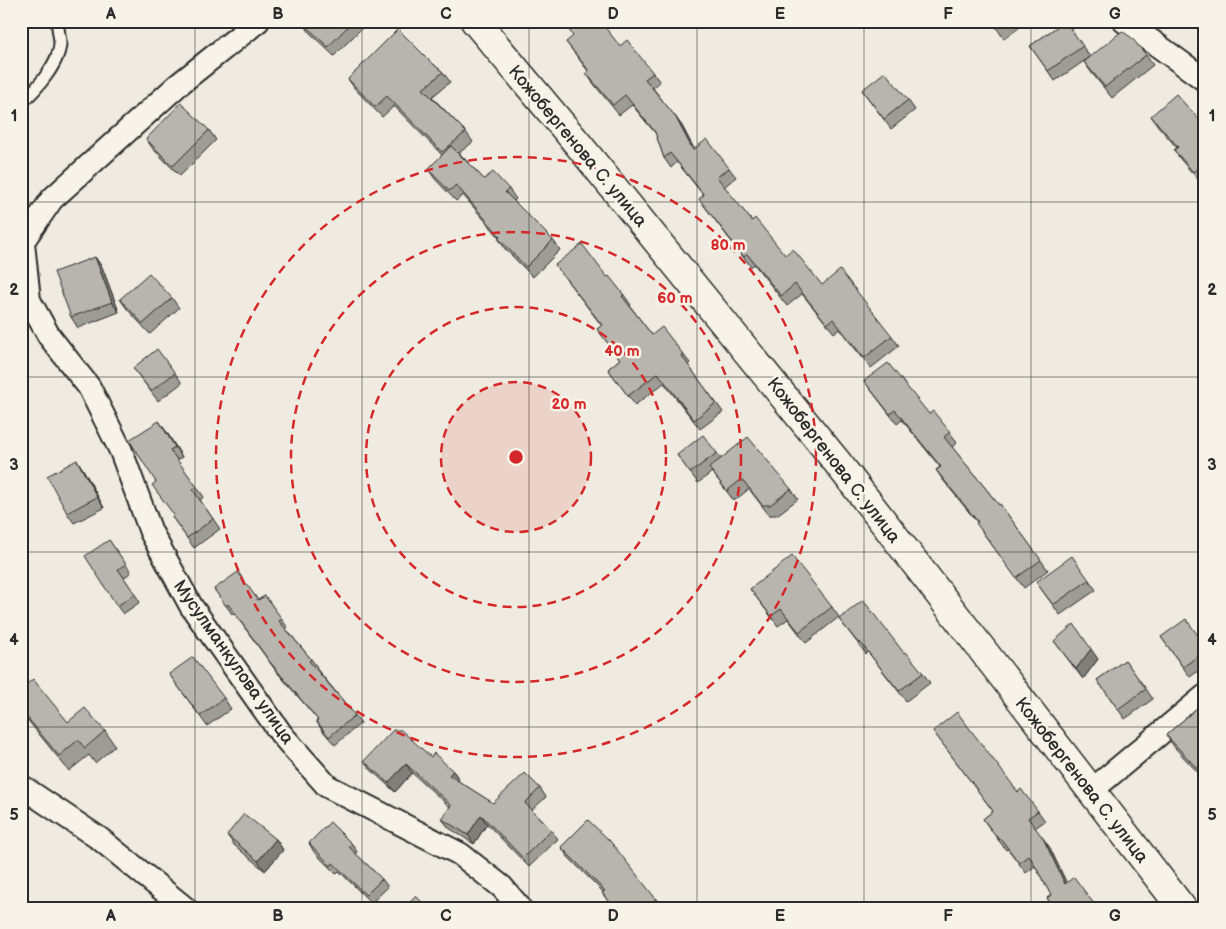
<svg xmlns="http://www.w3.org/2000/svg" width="1226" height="929" font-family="'Balsamiq Sans',sans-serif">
<rect width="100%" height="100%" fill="#efebe0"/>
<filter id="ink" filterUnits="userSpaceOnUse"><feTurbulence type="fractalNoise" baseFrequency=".02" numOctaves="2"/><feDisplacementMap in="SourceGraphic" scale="10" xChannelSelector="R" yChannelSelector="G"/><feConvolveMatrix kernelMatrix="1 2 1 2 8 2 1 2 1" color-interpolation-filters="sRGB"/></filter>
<g filter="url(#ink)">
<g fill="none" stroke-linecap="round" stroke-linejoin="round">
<defs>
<path id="lane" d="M 21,103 C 36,90 61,62 60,41 C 59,34 58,28 57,21"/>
<path id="street" d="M 1124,21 L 1205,80
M 23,243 L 29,300 L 49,336 L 89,387 L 121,451 L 151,532 L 191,606 L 282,735 L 327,786 L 460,854 L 502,887 L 520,908
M 21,244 L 52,199 L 178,85 L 258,21
M 21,786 L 100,839 L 185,908
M 1091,791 L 1205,696"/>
<path id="secondary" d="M 475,21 L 578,144 L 837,462 L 1182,908"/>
</defs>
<use href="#lane" stroke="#2b2b2b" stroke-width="15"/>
<use href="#street" stroke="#2b2b2b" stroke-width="26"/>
<use href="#secondary" stroke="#2b2b2b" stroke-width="31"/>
<use href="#lane" stroke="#f7f3e8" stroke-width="11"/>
<use href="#street" stroke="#f7f3e8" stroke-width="22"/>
<use href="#secondary" stroke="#f7f3e8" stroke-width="28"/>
</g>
<path fill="#9e9c96" stroke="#2b2b2b" d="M 306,21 L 369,21 L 334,56 L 310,33 L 304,24 Z
M 992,21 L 1028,21 L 1004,39 Z
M 1065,21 L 1090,57 L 1055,81 L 1030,46 Z
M 566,42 L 620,46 L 653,73 L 660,82 L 653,88 L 682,126 L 694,149 L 729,168 L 736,177 L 724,187 L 752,221 L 785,255 L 822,285 L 892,336 L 899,346 L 871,368 L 839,329 L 834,333 L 802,294 L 787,306 L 754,264 L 751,267 L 737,249 L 699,199 L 704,196 L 677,162 L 671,168 L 664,158 L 656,134 L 632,105 L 619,115 L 593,83 L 586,73 L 588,71 Z
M 1146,55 L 1153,65 L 1112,98 L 1091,72 L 1084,62 Z
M 432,63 L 443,72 L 450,82 L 432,97 L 466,132 L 473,142 L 459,153 L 484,179 L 509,189 L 516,199 L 514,201 L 553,240 L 560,250 L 533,277 L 505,249 L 498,238 L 499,237 L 463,195 L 456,201 L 435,179 L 428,169 L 442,155 L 394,106 L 382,117 L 355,89 L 348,79 Z
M 862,90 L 908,100 L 915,110 L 891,129 Z
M 1151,116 L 1203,124 L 1205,123 L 1205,179 L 1200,182 L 1181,160 L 1174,150 L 1177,148 L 1158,126 Z
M 209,130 L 216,140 L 180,176 L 153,149 L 146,139 Z
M 95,257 L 102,267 L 119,312 L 78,328 L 71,317 Z
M 555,265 L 607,277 L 624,295 L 631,305 L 630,306 L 652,335 L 683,354 L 690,363 L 688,365 L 723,412 L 700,429 L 664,383 L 635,405 L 608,369 L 620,359 L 597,329 L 602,326 Z
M 172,298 L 179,308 L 150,334 L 127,309 L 120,299 Z
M 133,368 L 175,373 L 182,383 L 158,401 Z
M 864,381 L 929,414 L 950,432 L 957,443 L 952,447 L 999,505 L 1000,504 L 1048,570 L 1024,588 L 983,533 L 977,522 L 943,480 L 936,470 L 940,467 L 902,420 L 897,424 Z
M 166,431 L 182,457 L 177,460 L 204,497 L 200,500 L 220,529 L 194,548 L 172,517 L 174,515 L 156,482 Z
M 717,453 L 721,459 L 791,489 L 798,499 L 777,515 L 769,515 L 749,489 L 734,501 L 712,472 L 698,483 L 677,455 Z
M 77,460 L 84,471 L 104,508 L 74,523 L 67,513 Z
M 109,540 L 131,572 L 124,578 L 140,602 L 123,614 L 117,606 Z
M 1089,580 L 1096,590 L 1060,615 L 1036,582 Z
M 214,589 L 258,600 L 265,596 L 288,628 L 286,629 L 311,659 L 317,667 L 316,668 L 355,715 L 361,723 L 335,745 L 322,730 L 316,721 L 318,720 L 276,671 L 234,613 L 232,614 Z
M 750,589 L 832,607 L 839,617 L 806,643 L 788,619 L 778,626 Z
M 839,619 L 923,673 L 930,683 L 906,701 L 868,652 L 866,654 Z
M 1161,637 L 1205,645 L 1205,666 L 1190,677 Z
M 1054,641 L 1098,659 L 1083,679 Z
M 1125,660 L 1153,699 L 1125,719 L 1097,680 Z
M 169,674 L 224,698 L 231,709 L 207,726 Z
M 21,689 L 68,722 L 105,731 L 115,746 L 95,763 L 89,755 L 69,771 L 21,712 Z
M 1205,701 L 1205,780 L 1175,748 L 1166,735 Z
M 933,731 L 1018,792 L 1038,811 L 1045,821 L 1035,828 L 1050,848 L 1066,883 L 1097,908 L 1053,908 L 1047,898 L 1051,895 L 1035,866 L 1026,873 L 1008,849 L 1006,850 L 990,829 L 983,819 L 993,811 Z
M 431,757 L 453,771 L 459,779 L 458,781 L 493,803 L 540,788 L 546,797 L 532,810 L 551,830 L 558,839 L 529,867 L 487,824 L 474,844 L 449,828 L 442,819 L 450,807 L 412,773 L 395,792 L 371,770 L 364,761 Z
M 227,835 L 276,839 L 283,850 L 265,871 L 234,845 Z
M 309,843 L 352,844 L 357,852 L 356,854 L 382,879 L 388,887 L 371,903 L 339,871 L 336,874 L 314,852 Z
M 561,847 L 656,899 L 663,908 L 613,908 L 602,893 L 603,892 L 568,857 Z"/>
<path fill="#817f7a" stroke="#2b2b2b" d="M 675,116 L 682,126 L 700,160 L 693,150 Z
M 95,257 L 102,267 L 119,312 L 112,302 Z
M 159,421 L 166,431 L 182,457 L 175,447 Z
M 77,460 L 84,471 L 104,508 L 97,497 Z
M 1091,649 L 1098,659 L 1083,679 L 1076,669 Z
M 406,764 L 412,773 L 395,792 L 388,783 Z
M 453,771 L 459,779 L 455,784 L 449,775 Z
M 481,815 L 487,824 L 474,844 L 468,835 Z
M 1043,838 L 1050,848 L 1072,894 L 1065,884 Z
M 276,839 L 283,850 L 265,871 L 258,861 Z"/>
<path fill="#b8b5ae" stroke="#2b2b2b" d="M 306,21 L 353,21 L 328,47 L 304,24 Z
M 563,21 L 600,21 L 620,46 L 627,40 L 653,73 L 645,79 L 675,116 L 693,150 L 707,139 L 729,168 L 717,177 L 752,221 L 755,218 L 785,255 L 793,249 L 822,285 L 840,270 L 892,336 L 864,358 L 833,319 L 827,324 L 795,284 L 781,296 L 747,254 L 744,257 L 730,239 L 699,199 L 704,195 L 670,153 L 664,158 L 655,132 L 625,95 L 613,105 L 586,73 L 589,71 L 566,42 L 573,36 Z
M 992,21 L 1007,21 L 997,28 Z
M 1065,21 L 1083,46 L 1048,71 L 1030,46 Z
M 398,29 L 432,63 L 443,72 L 423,89 L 466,132 L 442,152 L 387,96 L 375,107 L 348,79 Z
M 1122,31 L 1132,38 L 1146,55 L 1105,87 L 1084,62 Z
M 885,72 L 908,100 L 884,119 L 862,90 Z
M 1176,94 L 1203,124 L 1205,123 L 1205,162 L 1193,172 L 1174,150 L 1178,147 L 1151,116 Z
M 181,103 L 209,130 L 173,166 L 146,139 Z
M 451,146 L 484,179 L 493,172 L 509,189 L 505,192 L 553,240 L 526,267 L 498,238 L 500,236 L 456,185 L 449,191 L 428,169 Z
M 582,244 L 607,277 L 609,276 L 624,295 L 622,296 L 652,335 L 662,327 L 683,354 L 681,355 L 716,403 L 694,420 L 658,373 L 628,396 L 608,369 L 620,359 L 597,329 L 602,325 L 555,265 Z
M 95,257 L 112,302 L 71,317 L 54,272 Z
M 149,273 L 172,298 L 143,324 L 120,299 Z
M 157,349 L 175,373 L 151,391 L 133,368 Z
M 888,363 L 929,414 L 933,411 L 950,432 L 944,437 L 999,505 L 1000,504 L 1041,560 L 1016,578 L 976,523 L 978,522 L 936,470 L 941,467 L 895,410 L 890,414 L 864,381 Z
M 159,421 L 175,447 L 170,450 L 197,487 L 193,490 L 213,519 L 187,538 L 172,517 L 174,515 L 152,485 L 156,482 L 129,440 Z
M 703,435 L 717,453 L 690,473 L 677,455 Z
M 748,437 L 791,489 L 770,505 L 762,505 L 742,479 L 727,491 L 709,468 Z
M 77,460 L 97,497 L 67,513 L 47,476 Z
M 109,540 L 126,564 L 118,569 L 135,594 L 117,606 L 85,556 Z
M 792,556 L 832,607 L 799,632 L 781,609 L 771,616 L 750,589 Z
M 1072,556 L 1089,580 L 1053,605 L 1036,582 Z
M 238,572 L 258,600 L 265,596 L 282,619 L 279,621 L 311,659 L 309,661 L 355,715 L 329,737 L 316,721 L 318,720 L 270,662 L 228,604 L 226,606 L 214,589 Z
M 863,600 L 904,653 L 906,652 L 923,673 L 899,691 L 860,642 L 859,644 L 839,619 Z
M 1186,619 L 1205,645 L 1205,651 L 1183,667 L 1161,637 Z
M 1074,624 L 1091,649 L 1076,669 L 1054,641 Z
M 193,657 L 224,698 L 200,716 L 169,674 Z
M 1125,660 L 1146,689 L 1118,709 L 1097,680 Z
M 33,679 L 68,722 L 85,708 L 105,731 L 85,748 L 78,740 L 59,756 L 21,710 L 21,689 Z
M 1205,701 L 1205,777 L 1166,735 Z
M 957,712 L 1018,792 L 1021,789 L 1038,811 L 1028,818 L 1043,838 L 1065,884 L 1074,877 L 1097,908 L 1054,908 L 1047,898 L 1051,895 L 1029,855 L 1019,863 L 1001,839 L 999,840 L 983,819 L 993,811 L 933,731 Z
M 393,730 L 401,730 L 431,757 L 434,753 L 453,771 L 449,775 L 493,803 L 525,773 L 540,788 L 525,803 L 551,830 L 523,858 L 481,815 L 468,835 L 442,819 L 451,805 L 406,764 L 388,783 L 364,761 Z
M 244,814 L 276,839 L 258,861 L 227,835 Z
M 588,820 L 610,841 L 656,899 L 653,901 L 659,908 L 615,908 L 602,893 L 605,891 L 561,847 Z
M 330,822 L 352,844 L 349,847 L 382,879 L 366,895 L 333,863 L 331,866 L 309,843 Z
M 416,896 L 428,908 L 404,908 Z"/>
</g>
<path fill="none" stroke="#2b2b2b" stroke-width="1" stroke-opacity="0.55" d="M 195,21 L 195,908M 362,21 L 362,908M 529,21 L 529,908M 697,21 L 697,908M 864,21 L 864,908M 1031,21 L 1031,908M 21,202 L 1205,202M 21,377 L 1205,377M 21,552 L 1205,552M 21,727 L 1205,727"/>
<circle cx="516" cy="457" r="75" fill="#d62828" fill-opacity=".12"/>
<g fill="none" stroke="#d62828" stroke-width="2.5" stroke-dasharray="9 6">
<circle cx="516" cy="457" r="75"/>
<circle cx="516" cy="457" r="150"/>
<circle cx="516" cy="457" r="225"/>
<circle cx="516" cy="457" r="300"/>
</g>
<g text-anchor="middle" stroke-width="5" stroke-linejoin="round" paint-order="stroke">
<g font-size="18" fill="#2b2b2b" stroke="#f7f3e8">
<text transform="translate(578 146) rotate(50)" y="6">Кожобергенова С. улица</text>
<text transform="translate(834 460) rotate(52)" y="6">Кожобергенова С. улица</text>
<text transform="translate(234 662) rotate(55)" y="6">Мусулманкулова улица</text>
<text transform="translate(1082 780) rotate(52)" y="6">Кожобергенова С. улица</text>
</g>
</g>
<circle cx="516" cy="457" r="8" fill="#d62828" stroke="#f7f3e8" stroke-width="2.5"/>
<g font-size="15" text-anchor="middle" font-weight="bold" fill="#d62828" stroke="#f7f3e8" stroke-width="5" stroke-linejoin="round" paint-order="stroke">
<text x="728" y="250">80 m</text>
<text x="675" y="303">60 m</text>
<text x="622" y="356">40 m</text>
<text x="569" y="409">20 m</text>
</g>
<rect width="1226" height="929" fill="none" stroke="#f7f3e8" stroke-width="55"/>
<rect x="28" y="28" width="1170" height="874" fill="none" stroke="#2b2b2b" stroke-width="2"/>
<g font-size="16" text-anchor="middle" font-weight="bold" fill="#2b2b2b">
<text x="111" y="19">A</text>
<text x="278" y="19">B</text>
<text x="446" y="19">C</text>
<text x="613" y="19">D</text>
<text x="780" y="19">E</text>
<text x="948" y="19">F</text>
<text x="1115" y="19">G</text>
<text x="14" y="121">1</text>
<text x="1212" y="121">1</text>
<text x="14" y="295">2</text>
<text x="1212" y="295">2</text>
<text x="14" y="470">3</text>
<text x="1212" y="470">3</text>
<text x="14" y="645">4</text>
<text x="1212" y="645">4</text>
<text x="14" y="820">5</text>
<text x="1212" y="820">5</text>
<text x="111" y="921">A</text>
<text x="278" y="921">B</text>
<text x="446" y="921">C</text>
<text x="613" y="921">D</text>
<text x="780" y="921">E</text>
<text x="948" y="921">F</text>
<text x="1115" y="921">G</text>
</g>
</svg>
